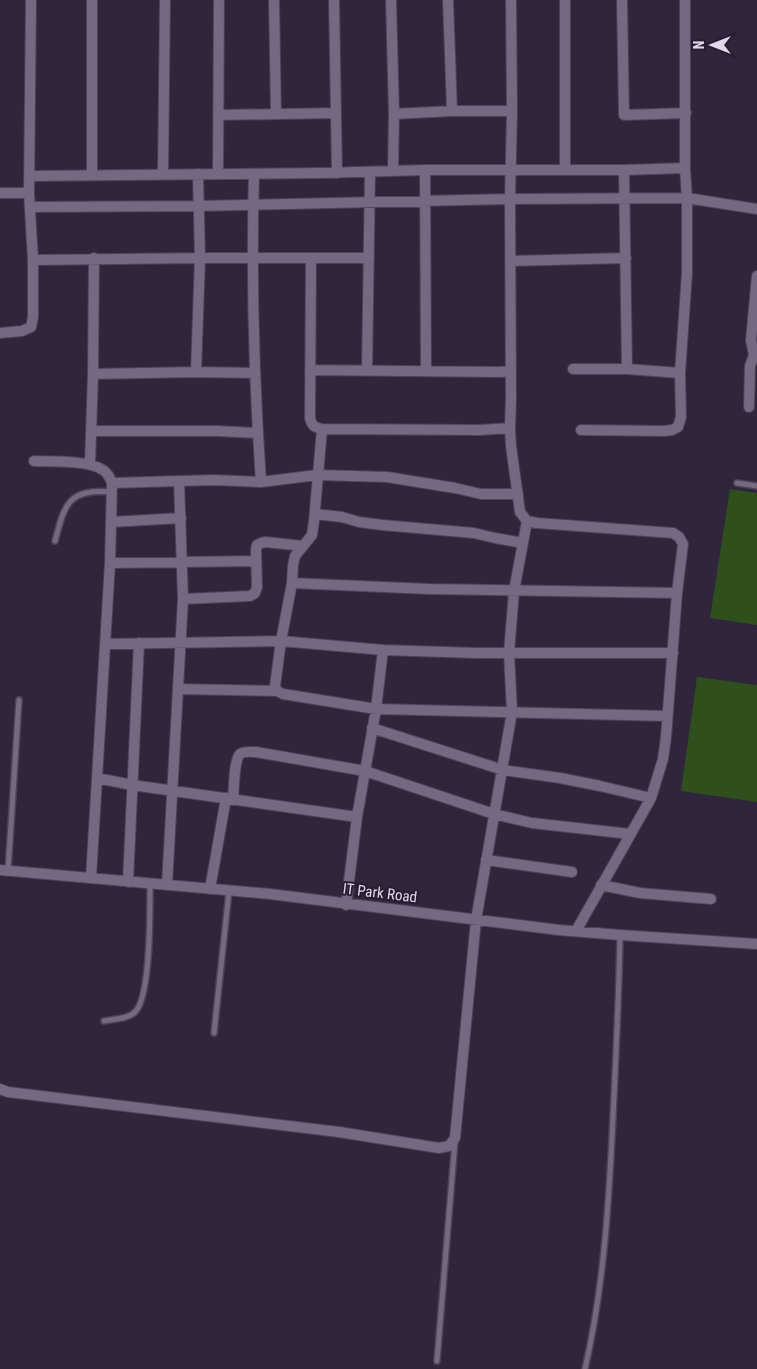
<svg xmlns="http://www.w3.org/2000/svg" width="757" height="1369" font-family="'Roboto Condensed',sans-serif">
<rect width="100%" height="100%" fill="#30253c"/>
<path fill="#2f501c" d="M 730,489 L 757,493 L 757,625 L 710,618 Z
M 697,677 L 757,685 L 757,802 L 681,791 Z"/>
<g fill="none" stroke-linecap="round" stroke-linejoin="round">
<defs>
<path id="service" d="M 737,483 L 757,486
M 55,541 C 65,503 68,489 112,492
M 8,871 L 19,700
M 104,1021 C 114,1019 129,1019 136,1011 C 151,993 150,909 150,884
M 214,1033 L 229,891
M 437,1361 L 455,1141
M 585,1369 C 604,1286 609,1201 613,1117 C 616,1056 619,996 620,935"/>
<path id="minor" d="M 92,0 L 92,175
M 274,0 L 276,114
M 334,0 L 337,173
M 391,0 L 394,114 L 393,171
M 448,0 L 452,111
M 511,0 L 512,111 L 510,199 L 511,399 L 510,428 L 511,446 L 520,512 L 527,521 L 537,523 L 673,533 L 679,537 L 683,544 L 677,593 L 666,737 L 663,759 L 651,798 L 576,931
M 622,0 L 624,115 L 686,113
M 685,0 L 685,168
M 394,114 L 452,111 L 512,111
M 219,115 L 336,113
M 425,170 L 426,371
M 565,170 L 565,0
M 624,170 L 627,369
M 163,174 L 165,0
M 218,174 L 219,0
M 254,174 C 251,277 254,380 261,482
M 29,176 L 322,173 L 425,170 L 624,170 L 685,168 L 687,198 L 757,209
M 0,193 L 29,193
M 30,207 L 199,206 L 510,199 L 687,198 L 687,273 L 680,373 L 681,417 L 678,427 L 672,430 L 664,431 L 581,430
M 311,258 L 310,418 C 312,426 314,427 322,429 L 480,430 L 510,428
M 33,260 L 200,258 L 369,258
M 511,261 L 626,258
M 0,333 L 22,331 L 31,327 L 33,317 L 33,260 L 29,193 L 31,0
M 573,369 L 627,369 L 680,373
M 310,370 L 500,372 L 511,371
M 367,371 L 370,172
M 196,372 L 200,258 L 198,174
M 93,374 L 196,372 L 255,373
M 749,407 L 750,366 L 754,355 L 751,340 L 757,276
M 322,429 L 314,521 L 312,535 L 295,556 L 293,565 L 292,583 L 281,641 L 275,686 L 277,691 L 283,694 L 376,709 L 667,716
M 91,431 L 217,431 L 257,433
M 34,461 C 52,462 89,460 103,470 C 108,473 110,478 112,483 L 110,563 L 91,878
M 90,464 L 93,374 L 94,258
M 112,483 L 214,480 L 261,482 L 317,475 L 387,477 L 455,488 L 481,494 L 518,494
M 315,514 L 342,517 L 359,522 L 382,525 L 474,533 L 495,538 L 523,543
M 111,522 L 181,518
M 110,563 L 256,561
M 292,583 L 429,589 L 677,593
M 183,599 L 250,596 L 255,593 L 257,587 L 256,550 L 257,545 L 261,543 L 266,542 L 303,546
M 105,644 L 281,641 L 383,650 L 476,653 L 673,653
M 178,689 L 277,691
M 372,728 L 503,770 L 560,778 L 600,786 L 651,798
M 97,778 L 132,785 L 357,817
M 233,799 C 234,789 234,760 240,754 C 244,751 251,752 256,752 L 365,771 L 494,814 L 532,823 L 630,834
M 486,860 L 572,872
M 0,870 L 270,894 L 559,930 L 620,935 L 757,944
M 128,882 L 139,643
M 167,885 L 183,599 L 179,481
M 601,885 L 640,893 L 711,899
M 210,889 L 226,798
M 346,905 L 357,817 L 376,709 L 383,650
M 0,1089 L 8,1092 L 339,1132 L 439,1148 L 449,1146 L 455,1138 L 476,920 L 512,712 L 509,653 L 514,591 L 527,521"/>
</defs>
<use href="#service" stroke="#4c4355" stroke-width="8"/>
<use href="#minor" stroke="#4c4355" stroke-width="12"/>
<use href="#service" stroke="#756882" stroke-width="5"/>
<use href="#minor" stroke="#756882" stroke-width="10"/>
</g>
<g text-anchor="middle" stroke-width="4" stroke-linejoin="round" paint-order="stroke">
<g font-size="15" fill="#e0d9e8" stroke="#271c31">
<text transform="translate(380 893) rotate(7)" y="5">IT Park Road</text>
</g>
</g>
<g transform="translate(712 45) rotate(270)" stroke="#271c31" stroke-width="4" paint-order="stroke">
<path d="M0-4L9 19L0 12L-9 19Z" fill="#e0d9e8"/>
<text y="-8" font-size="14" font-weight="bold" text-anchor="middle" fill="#e0d9e8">N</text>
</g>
</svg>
